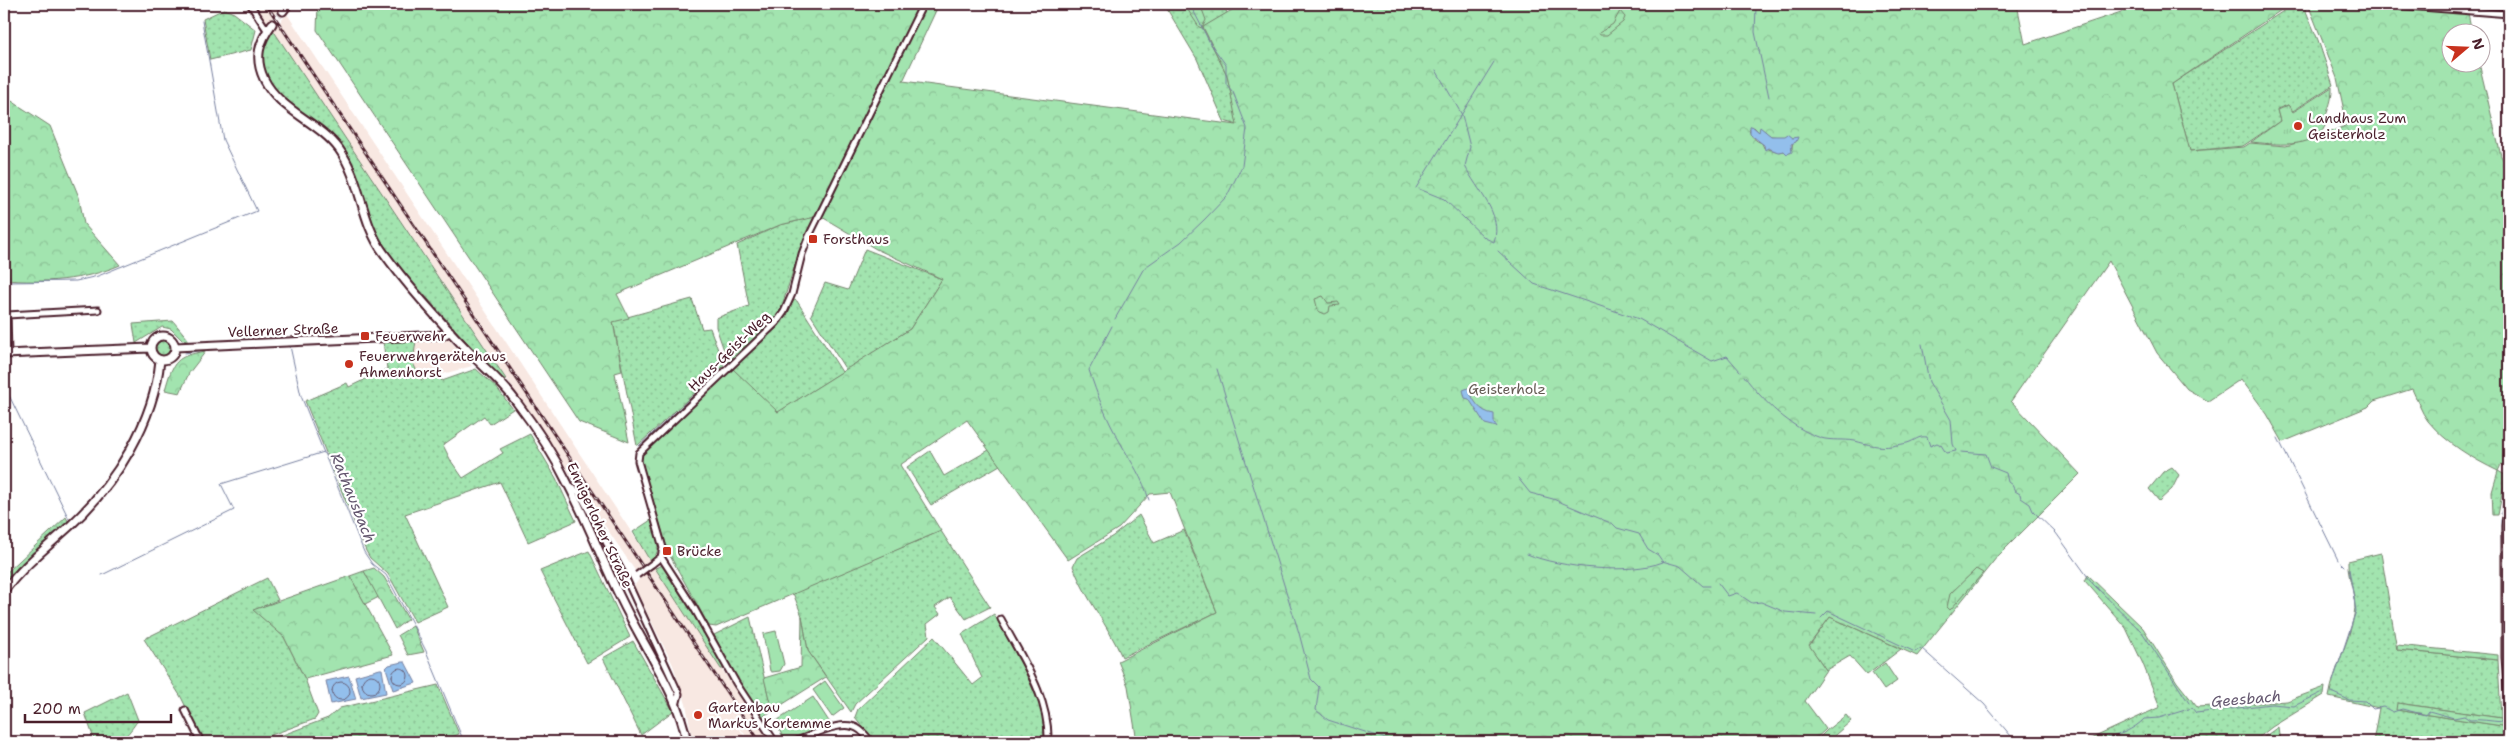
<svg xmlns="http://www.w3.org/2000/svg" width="2513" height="746" font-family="'Shantell Sans',sans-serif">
<defs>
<pattern id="grass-dots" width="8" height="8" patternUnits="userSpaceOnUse" patternTransform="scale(1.25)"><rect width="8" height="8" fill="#a2e4af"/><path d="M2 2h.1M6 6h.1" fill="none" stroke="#8dc397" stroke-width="1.8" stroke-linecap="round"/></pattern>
<pattern id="forest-crowns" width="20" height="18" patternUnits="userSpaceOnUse" patternTransform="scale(1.25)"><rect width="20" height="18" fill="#a2e4af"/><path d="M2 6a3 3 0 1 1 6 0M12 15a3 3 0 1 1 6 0" fill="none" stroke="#8dc397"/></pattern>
<pattern id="wetland-marsh" width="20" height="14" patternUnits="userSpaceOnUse" patternTransform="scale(1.25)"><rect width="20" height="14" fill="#a2e4af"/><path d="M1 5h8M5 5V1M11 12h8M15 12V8" fill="none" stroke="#8dc397"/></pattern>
<pattern id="park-tufts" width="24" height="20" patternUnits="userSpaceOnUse" patternTransform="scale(1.25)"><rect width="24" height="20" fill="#a2e4af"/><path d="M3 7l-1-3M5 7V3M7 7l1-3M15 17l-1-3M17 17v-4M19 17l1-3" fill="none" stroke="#8dc397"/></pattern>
</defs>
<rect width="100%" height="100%" fill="#fff"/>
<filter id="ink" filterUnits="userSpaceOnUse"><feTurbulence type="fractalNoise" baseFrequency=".02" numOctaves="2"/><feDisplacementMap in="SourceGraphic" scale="10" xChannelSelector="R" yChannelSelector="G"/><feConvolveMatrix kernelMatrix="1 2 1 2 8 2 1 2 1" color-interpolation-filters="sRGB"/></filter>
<g filter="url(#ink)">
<path fill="#f8e8e2" d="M 252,4 L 280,4 L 282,6 L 269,22 L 266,22 Z
M 287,14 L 494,324 L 770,742 L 750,742 L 729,712 L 748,742 L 693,742 L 686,704 L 673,665 L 634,586 L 640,578 L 273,30 Z
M 449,339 L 472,366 L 421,380 L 413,363 L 416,340 Z"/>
<path fill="url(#grass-dots)" stroke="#76826d" d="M 1164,4 L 1223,4 L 1227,13 L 1203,28 L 1227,75 L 1238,125 L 1224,121 L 1197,59 Z
M 2294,4 L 2303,4 L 2318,40 L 2333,85 L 2293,111 L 2288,105 L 2277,109 L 2280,121 L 2243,146 L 2190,151 L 2172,84 Z
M 224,9 L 234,13 L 256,30 L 251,50 L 210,60 L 203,19 Z
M 273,30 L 506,379 L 502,379 C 473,350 447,320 420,290 C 405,273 388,257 377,236 C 367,216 360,194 352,173 C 349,165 347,155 342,148 C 318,112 230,84 273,30 Z
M 815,217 L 799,252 L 781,309 L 773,321 L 728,362 L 716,327 L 716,318 L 749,306 L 737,245 L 780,225 Z
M 865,249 L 942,279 L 910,329 L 846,370 L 811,315 L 825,283 L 848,290 Z
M 692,299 L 702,329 L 710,328 L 724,366 L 637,446 L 613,321 Z
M 794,300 L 797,301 L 842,372 L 777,413 L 732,368 L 779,326 Z
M 173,321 L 188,339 L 182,340 L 171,329 L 162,327 L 136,343 L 133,324 Z
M154 347a9 9 0 1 1 18 0a9 9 0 1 1-18 0Z
M 416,340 L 413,363 L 421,380 L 440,375 L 442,381 L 476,369 L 496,387 L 513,409 L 490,424 L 484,416 L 443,445 L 451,461 L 463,478 L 503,453 L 500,449 L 530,434 L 556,478 L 576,521 L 528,542 L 500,482 L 405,514 L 448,607 L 415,622 L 388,574 L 370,558 L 366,551 L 305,401 L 347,383 L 349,387 L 387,369 L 383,342 Z
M 989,450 L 1000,465 L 931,505 L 907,467 L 930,451 L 944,476 Z
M 2172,467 L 2179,475 L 2172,489 L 2159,501 L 2149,489 L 2163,472 Z
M 2498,471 L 2509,477 L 2503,489 L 2498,515 L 2493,515 L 2492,492 Z
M 1139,515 L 1154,543 L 1184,530 L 1217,612 L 1122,657 C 1108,625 1085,598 1073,566 L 1077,558 L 1113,536 Z
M 66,517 L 69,523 L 4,587 L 4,575 Z
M 651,520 C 656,536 665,549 650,561 L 633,532 Z
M 941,531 L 990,607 L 966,619 L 950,597 L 935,607 L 940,614 L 927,624 L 929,636 L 855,704 L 851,712 L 808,651 L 802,616 L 793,593 Z
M 589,551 L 630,637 L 587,663 L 540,571 Z
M 2381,553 L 2397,650 L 2498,660 L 2501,718 L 2398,703 L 2397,710 L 2502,726 L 2505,742 L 2373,742 L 2379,708 L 2329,697 C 2334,668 2349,643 2354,615 C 2358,597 2347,580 2348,561 Z
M 663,565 L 671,575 L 724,669 L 721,669 L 655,568 Z
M 364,571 L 379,597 L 365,604 L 350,576 Z
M 2088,575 L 2143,628 L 2177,682 L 2197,707 L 2287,701 L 2325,687 L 2324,695 L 2272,727 L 2253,742 L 2170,742 L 2117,738 L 2106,742 L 2084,742 L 2160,707 L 2143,664 L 2126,628 L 2085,581 Z
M 267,578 L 278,600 L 254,610 L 284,637 L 305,679 L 318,714 L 315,719 L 252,742 L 203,742 L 181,697 L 144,639 Z
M 994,614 L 1024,669 L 1044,715 L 1044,742 L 875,742 L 855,717 L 858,709 L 934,637 L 973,685 L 982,678 L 962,634 Z
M 750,617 L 772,711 L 762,717 L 737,679 L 714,635 Z
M 1830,617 L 1901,649 L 1867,675 L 1850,656 L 1826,670 L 1809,646 Z
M 633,641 L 673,711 L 641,735 L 603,658 Z
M 438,685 L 459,734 L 440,742 L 264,742 L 328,718 L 340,708 Z
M 127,692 L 138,720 C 123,742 121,742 95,742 L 85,713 Z
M 1846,715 L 1851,721 L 1827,742 L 1815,742 L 1827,730 Z
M 2278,727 L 2280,742 L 2257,742 Z"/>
<path fill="url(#forest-crowns)" stroke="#76826d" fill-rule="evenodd" d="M 318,4 L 921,4 L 815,217 L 780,225 L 617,294 L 629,318 L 613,322 L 622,371 L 615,373 L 629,442 L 579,422 L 317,30 Z
M 926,4 L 939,4 L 903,81 L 1237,125 L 1227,75 L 1203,27 L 1242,4 L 2017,4 L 2025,44 L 2145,4 L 2290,4 L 2172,84 L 2190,151 L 2244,147 L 2250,143 L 2286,146 L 2318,137 L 2347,125 L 2337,78 L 2308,4 L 2466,4 L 2472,32 L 2450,32 L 2450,62 L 2479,63 L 2501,156 L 2509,170 L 2509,470 L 2501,465 L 2498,471 C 2473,459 2446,443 2428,421 C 2421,412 2417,399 2412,389 L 2374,401 L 2368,407 L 2283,442 L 2267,414 L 2241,379 L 2208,401 L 2187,389 L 2157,353 L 2109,261 L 2011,401 L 2080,474 L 1997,557 L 1917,656 L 1830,617 L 1809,645 L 1826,670 L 1805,701 L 1826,729 L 1812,742 L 1137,742 L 1128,686 L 1118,661 L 1217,612 L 1170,492 L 1150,494 L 1119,528 L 1068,560 L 967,420 L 900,465 L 941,531 L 716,627 L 709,626 L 669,554 L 641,461 L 642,452 L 732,368 L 778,412 L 910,329 L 942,279 L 876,249 L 822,217 ZM 1754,127 L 1759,132 L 1761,130 L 1771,136 L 1793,138 L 1792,149 L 1780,152 L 1764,148 L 1762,143 C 1756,141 1751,137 1749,130 Z
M 4,96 L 50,126 L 79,197 L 84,224 L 120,265 C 83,281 44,283 4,280 Z
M 206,351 L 189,373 L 180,393 L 165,390 C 173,361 176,356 206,351 Z
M 374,568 L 384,577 L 408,619 L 395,629 L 364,571 Z
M 350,576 L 393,655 L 305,679 L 284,637 L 253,610 Z
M 802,616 L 808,651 L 826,677 L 772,711 L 764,678 L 801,667 Z
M 413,626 L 424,652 L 408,655 L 398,635 Z
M 2397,645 L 2498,655 L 2498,660 L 2397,650 Z
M 2397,703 L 2501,718 L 2502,726 L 2396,710 Z"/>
<path fill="url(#wetland-marsh)" stroke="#76826d" d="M 1184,4 L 1200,4 L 1206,20 L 1202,28 L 1199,27 Z
M 1620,11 L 1625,17 L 1623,22 L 1607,35 L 1600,35 L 1599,33 L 1613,24 Z
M 1323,296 L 1328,303 L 1338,302 L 1340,305 L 1330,306 L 1329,312 L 1325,314 L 1318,311 L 1315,299 Z
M 1976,569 L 1983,573 L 1950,610 L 1947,607 L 1950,594 Z"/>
<path fill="url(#park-tufts)" stroke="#76826d" d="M 2332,87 C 2333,104 2324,114 2325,126 C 2315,150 2271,144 2251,142 L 2280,121 L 2277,110 L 2288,105 L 2293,112 Z"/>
<path fill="#a2e4af" stroke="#76826d" d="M 776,631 L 784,664 L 780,671 L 772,672 L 770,671 L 763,634 Z
M 1885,663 L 1897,681 L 1884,690 L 1872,673 Z
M 825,681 L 844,708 L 832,717 L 813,690 Z
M 813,697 L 832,726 L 785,741 L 775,722 Z"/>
<path fill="#93bfec" stroke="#767f9f" d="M 1752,126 L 1759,132 L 1760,127 L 1771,136 L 1784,136 L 1787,134 L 1792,138 L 1798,137 L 1796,142 L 1791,144 L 1792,152 L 1787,154 L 1784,151 L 1778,152 L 1768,148 L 1765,150 L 1764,145 L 1750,134 L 1750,127 Z
M 1468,388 C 1473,400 1479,412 1494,414 L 1494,422 L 1497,427 L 1485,424 L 1469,399 L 1465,398 L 1463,390 Z
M 402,662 L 405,662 L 416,683 L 393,690 L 386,668 L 389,665 Z
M 380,669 L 382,669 L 386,693 L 361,698 L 355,676 Z
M 349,676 L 356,699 L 331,704 L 326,681 Z"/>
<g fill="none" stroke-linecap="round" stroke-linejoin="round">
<path stroke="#675f78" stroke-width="1" d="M392 676a8 8 0 1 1 16 0a8 8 0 1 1-16 0Z
M362 684a9 9 0 1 1 18 0a9 9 0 1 1-18 0Z
M332 691a9 9 0 1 1 18 0a9 9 0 1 1-18 0Z"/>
<path stroke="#767f9f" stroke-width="1" d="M 2458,4 L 2458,5
M 93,5 L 97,4
M 1756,7 L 1755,32 L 1769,97
M 260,83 L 276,103 L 308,127
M 1416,188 L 1494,62
M 1419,189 L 1444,199 L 1485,238 L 1494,242 C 1503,213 1477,191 1465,166 L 1470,147 L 1462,115 L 1436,70
M 1498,251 L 1534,284 L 1639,319 L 1712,361 L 1727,356 L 1740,371
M 10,282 L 76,281 L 98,276 L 257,211 L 223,140 L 202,21
M 1115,319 L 1144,268 L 1181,242 L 1205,219 L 1227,196 L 1242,166 L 1247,128 L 1233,92 L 1226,84 L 1226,65 L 1210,43 L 1190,4
M 1112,326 L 1089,370 C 1097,395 1107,420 1120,442 C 1131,462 1143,478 1149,500
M 185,353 L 211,349 L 290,346 L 301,396 L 364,552 L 372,564 L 386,575 L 412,623 L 426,651 L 464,742
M 1217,369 L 1299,633 L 1311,679 L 1319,687 L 1316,710 L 1328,720 L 1396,742
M 1744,376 C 1764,402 1789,427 1821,438 C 1831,441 1844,439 1855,441 C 1866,444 1880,448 1892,446 C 1896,445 1905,444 1910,442 C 1917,439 1919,436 1927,437 L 1930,446 L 1937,443 L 1941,445 L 1946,453 L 1956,451 L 1953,444 L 1951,420 L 1929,382 L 1922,344
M 4,385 L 69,519
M 2278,438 L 2338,560
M 639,446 L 724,367
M 1961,452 L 1986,454 L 1991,467 L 2006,473 L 2008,482 L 2012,485 L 2015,491 L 2020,494 L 2021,498 L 2030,504 L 2033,511 L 2056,533 L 2093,584 L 2142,632 L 2189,703
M 1518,478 L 1530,493 L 1553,499 L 1613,524 L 1617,528 L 1639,534 L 1648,549 L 1658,555 L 1662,561 L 1680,566 L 1703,586 L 1710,586
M 2501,514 L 2509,484
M 2501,520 L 2502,583
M 1527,554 C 1560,568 1630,575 1663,562
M 2341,563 L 2344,566
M 102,575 L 234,510 L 221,484 L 324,452
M 1718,583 L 1728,596 L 1737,593 L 1752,603 L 1761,602 L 1785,612 L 1816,615
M 2502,587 L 2503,680
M 1821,618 L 1828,611 L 1915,652 L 1921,648 L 1984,704 L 2016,742
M 2333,681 L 2356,611 L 2349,569
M 2504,685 L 2509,734
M 2331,692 L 2349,700 L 2365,701 L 2373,709 L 2383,707 L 2393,712 L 2402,709 L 2426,715 L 2429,711 L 2454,718 L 2464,716 L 2470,720 C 2481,719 2490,721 2502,722
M 2091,742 C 2096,739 2098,740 2103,739 C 2116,737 2135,729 2144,719 L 2159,718 L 2192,708 L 2196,713 L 2271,704 L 2294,706 L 2321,693"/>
<path stroke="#dbd2d5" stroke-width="7" stroke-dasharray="7 3.5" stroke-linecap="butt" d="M 272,24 L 283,11"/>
<defs>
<path id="street" d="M 250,4 L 267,30
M 2384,4 L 2509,14
M 8,353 L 7,315 L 98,310
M 569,486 L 579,492 L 627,581 L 679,694 L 676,706
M 661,557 L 694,608 L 736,683 L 773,739 L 778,742
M 652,564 L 661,557 L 663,548 L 638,461 L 639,453 L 776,323 L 784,312 L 792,294 L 802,254 L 809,236 L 923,4
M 1001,619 C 1021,657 1050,698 1048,742
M 185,710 L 201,742
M 794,742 C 812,736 843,717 860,730 C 864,733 868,738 871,742"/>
<path id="secondary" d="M 283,11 L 288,4
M 272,24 C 259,42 254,58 264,79 C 279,110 319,122 339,149 C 361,180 361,222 383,252 C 409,288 443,325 474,357 C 488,371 503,383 515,400 C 535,426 554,455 568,484 C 590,526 606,571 628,613 C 649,655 679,697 687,742
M151 348a12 12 0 1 1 24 0a12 12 0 1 1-24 0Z
M 175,347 L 444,335 L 450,331
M 4,354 L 150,348
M 2509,498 L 2506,526 L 2506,657 L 2509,699
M 4,591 C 23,566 48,546 71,525 C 116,483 154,422 160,360"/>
</defs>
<use href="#street" stroke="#4a1f2b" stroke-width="9"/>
<use href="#secondary" stroke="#4a1f2b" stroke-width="11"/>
<use href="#street" stroke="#fff" stroke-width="5"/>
<use href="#secondary" stroke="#fff" stroke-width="7"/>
<defs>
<path id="rail" d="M 266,4 L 760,742"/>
</defs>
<use href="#rail" stroke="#4a1f2b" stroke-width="3"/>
<use href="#rail" stroke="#fff" stroke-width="1" stroke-dasharray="4" stroke-linecap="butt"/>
<defs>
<path id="street-bridge" d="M 637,575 L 652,564"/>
</defs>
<use href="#street-bridge" stroke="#4a1f2b" stroke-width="9" stroke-linecap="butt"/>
<use href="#street-bridge" stroke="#fff" stroke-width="5"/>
</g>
</g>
<g fill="#c8321e" stroke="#fff" stroke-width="2">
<circle cx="2298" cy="126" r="5"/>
<rect x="808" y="234" width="10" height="10" rx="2.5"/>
<rect x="360" y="331" width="10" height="10" rx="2.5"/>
<circle cx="349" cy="364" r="5"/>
<rect x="662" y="546" width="10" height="10" rx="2.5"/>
<circle cx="698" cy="715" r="5"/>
</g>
<g text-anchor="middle" stroke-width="4.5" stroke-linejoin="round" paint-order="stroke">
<g font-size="14" fill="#4a1f2b" stroke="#fff" text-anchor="start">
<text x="2308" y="123">Landhaus Zum<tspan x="2308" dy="16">Geisterholz</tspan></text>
<text x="823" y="244">Forsthaus</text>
<text x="375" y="341">Feuerwehr</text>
<text x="359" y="361">Feuerwehrgerätehaus<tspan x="359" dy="16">Ahmenhorst</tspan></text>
<text x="677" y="556">Brücke</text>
<text x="708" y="712">Gartenbau<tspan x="708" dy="16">Markus Kortemme</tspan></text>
</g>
<g font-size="14" fill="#4a1f2b" stroke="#fff">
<text transform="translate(283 330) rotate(-2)" y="5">Vellerner Straße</text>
<text transform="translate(729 351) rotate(-44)" y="5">Haus-Geist-Weg</text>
<text transform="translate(600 525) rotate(65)" y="5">Ennigerloher Straße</text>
</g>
<g font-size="14" fill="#645a53" stroke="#fff">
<text x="1507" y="394">Geisterholz</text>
</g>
<g font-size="15" font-style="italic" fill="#64576f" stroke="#fff">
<text transform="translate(353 498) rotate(68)" y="5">Rathausbach</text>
<text transform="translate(2246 699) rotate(-5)" y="5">Geesbach</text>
</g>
</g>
<rect width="2513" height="746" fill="none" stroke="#fff" stroke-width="20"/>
<rect x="10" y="10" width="2493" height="726" fill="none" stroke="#4a1f2b" stroke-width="2" filter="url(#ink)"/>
<g transform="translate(2466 48) rotate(71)"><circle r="24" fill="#ffffff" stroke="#b7a5aa"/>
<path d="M0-4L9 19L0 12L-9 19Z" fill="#c8321e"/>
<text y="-8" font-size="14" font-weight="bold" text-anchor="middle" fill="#4a1f2b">N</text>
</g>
<path d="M25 714v8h146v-8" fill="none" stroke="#4a1f2b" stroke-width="2.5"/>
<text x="32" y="714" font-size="15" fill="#4a1f2b" stroke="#ffffff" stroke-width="4" paint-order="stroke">200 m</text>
</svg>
